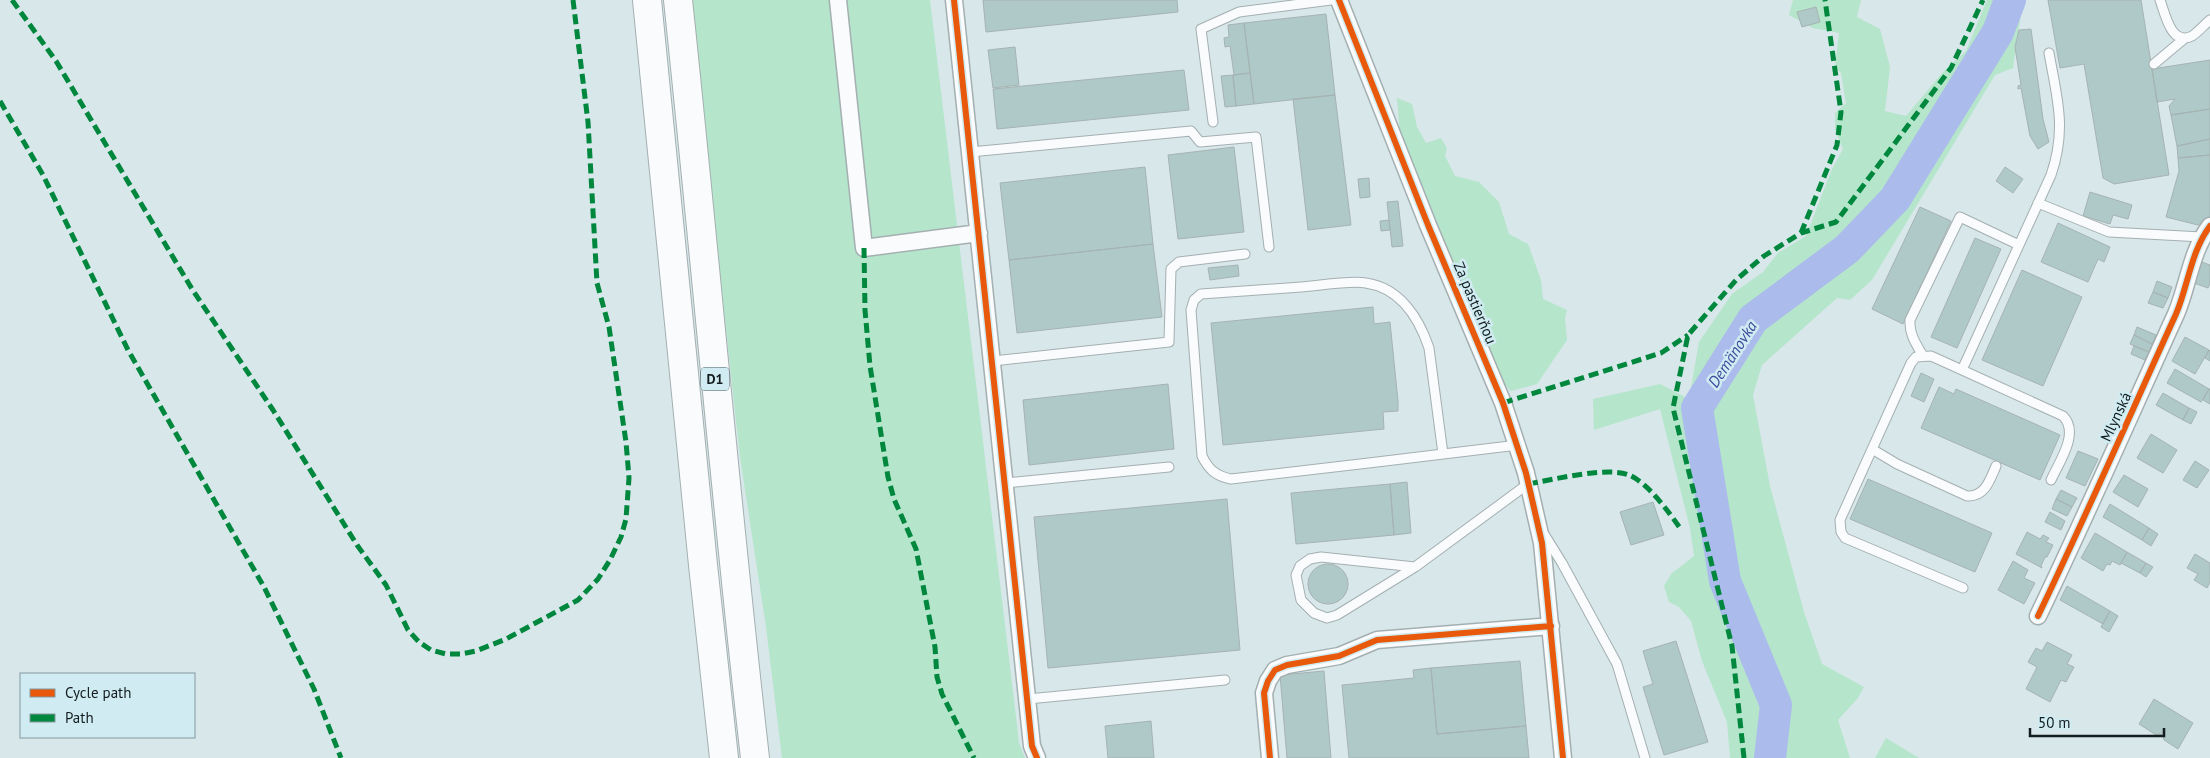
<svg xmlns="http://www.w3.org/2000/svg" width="2210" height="758" font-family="'PT Sans',sans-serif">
<rect width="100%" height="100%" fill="#d8e7ea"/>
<path fill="#b5e5cb" d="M 690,0 L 930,0 L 1017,725 L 1019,743 L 1025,758 L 782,758 L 766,627 L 740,457 Z
M 1793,0 L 1861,0 L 1857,17 L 1880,29 L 1890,67 L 1885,111 L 1906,116 L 1944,71 L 1966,51 L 1987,0 L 2023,0 L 2013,68 L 1995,75 L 1872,280 L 1850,300 L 1837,298 L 1762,365 L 1753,395 L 1770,486 L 1804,612 L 1822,664 L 1864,687 L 1858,698 L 1838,720 L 1850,758 L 1730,758 L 1727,722 L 1702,661 L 1691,621 L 1679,607 L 1669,602 L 1664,586 L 1671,574 L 1694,556 L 1690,528 L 1660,409 L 1594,430 L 1593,399 L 1660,384 L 1689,399 L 1699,342 L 1732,294 L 1763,272 L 1778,253 L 1806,236 L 1832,169 L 1843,149 L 1835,130 L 1835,113 L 1846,103 L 1841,73 L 1835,67 L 1839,33 L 1813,28 L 1789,15 Z
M 1397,98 L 1412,104 L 1417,127 L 1426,143 L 1441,138 L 1447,148 L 1445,156 L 1455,176 L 1479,182 L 1499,202 L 1509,234 L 1528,244 L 1541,280 L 1543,299 L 1567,310 L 1565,318 L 1567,340 L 1537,384 L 1511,391 L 1504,384 L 1400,134 Z
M 1886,738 L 1919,758 L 1875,758 Z"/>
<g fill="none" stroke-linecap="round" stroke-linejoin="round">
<path stroke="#abbbec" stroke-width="32" d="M 1770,758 L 1776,705 L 1725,581 L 1697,408 L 1753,319 L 1847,249 L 1895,199 L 1998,32 L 2010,0"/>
</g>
<path fill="#aec9c7" stroke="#a6b3b3" d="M 983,0 L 1177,0 L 1178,12 L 986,32 Z
M 2048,0 L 2141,0 L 2169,175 L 2114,184 L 2103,178 L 2084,64 L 2060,68 Z
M 1816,7 L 1820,22 L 1802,27 L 1797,12 Z
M 1326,14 L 1335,95 L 1254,104 L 1244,23 Z
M 1244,23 L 1250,73 L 1234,75 L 1230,46 L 1225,47 L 1224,38 L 1229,37 L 1228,25 Z
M 2031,29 L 2043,119 L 2049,142 L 2038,149 L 2030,136 L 2021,88 L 2018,89 L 2018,86 L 2021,85 L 2015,47 L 2019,30 Z
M 1015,47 L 1019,85 L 993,88 L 988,50 Z
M 2210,60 L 2210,109 L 2171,115 L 2169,106 L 2175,99 L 2157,102 L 2152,69 Z
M 1184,70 L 1189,110 L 997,129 L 993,89 Z
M 1250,73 L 1254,104 L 1236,106 L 1233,75 Z
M 1233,75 L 1236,106 L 1225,107 L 1221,76 Z
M 1335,95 L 1351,225 L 1308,230 L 1293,99 Z
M 2210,109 L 2210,139 L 2177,146 L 2171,115 Z
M 2210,139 L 2210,155 L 2178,158 L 2177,146 Z
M 1234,147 L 1244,232 L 1178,239 L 1168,155 Z
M 2210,155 L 2210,218 L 2198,225 L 2166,217 L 2179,171 L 2178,158 Z
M 1145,167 L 1153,244 L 1009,260 L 1000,183 Z
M 2005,167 L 2023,179 L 2013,193 L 1996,181 Z
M 1369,178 L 1370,197 L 1360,198 L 1358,179 Z
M 2090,192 L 2132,205 L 2128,219 L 2113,215 L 2110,224 L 2083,216 Z
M 1398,201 L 1403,246 L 1392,247 L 1387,202 Z
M 1920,207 L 1951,221 L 1903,324 L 1872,309 Z
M 1389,220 L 1390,230 L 1381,231 L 1380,221 Z
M 2058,223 L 2110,247 L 2104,262 L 2098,259 L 2088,282 L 2041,262 Z
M 1975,238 L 2001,249 L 1957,348 L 1931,337 Z
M 1153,244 L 1162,317 L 1017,333 L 1009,260 Z
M 2202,262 L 2210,265 L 2210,284 L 2208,288 L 2194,283 Z
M 1238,265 L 1239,276 L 1210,280 L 1208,268 Z
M 2022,270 L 2082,297 L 2043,386 L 1982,360 Z
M 2157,281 L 2172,287 L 2168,298 L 2153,292 Z
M 2153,292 L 2168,298 L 2163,308 L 2148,303 Z
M 1373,307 L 1374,324 L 1390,322 L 1398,401 L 1398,411 L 1383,412 L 1384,429 L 1223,445 L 1211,323 Z
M 2137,327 L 2156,335 L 2152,344 L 2134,335 Z
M 2134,335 L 2152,344 L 2149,352 L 2130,344 Z
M 2185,337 L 2209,350 L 2195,374 L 2172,361 Z
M 2134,346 L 2149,352 L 2145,360 L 2131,354 Z
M 2209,350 L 2210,351 L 2210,361 L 2205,358 Z
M 2175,369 L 2209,389 L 2201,402 L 2167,383 Z
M 1921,373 L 1934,379 L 1924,402 L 1911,396 Z
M 1168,384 L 1174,449 L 1029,465 L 1023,400 Z
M 1939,387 L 1954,394 L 1956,389 L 2060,435 L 2040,480 L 1921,428 Z
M 2209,389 L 2210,389 L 2210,404 L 2203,400 Z
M 2163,393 L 2189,408 L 2183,420 L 2156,405 Z
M 2189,408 L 2197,412 L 2191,424 L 2183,420 Z
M 2151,434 L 2177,450 L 2163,473 L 2137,458 Z
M 2078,451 L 2098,459 L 2085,486 L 2066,478 Z
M 2195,461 L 2209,470 L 2197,488 L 2183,480 Z
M 2124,475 L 2148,489 L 2138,507 L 2113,492 Z
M 1868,479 L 1992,533 L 1975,572 L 1850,519 Z
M 1407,482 L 1411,533 L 1394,535 L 1390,484 Z
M 1390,484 L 1394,535 L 1296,544 L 1291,493 Z
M 2061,490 L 2077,498 L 2072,507 L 2056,499 Z
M 1227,499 L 1240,650 L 1048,668 L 1034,517 Z
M 2056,499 L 2072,507 L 2067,516 L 2052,509 Z
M 1653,502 L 1664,535 L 1631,545 L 1620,512 Z
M 2110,504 L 2149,528 L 2142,540 L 2103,517 Z
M 2050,512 L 2065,521 L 2061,530 L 2045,522 Z
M 2149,528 L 2158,534 L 2151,546 L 2142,540 Z
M 2027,532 L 2040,539 L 2043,535 L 2049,538 L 2046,542 L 2053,545 L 2047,557 L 2045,557 L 2041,566 L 2042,568 L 2016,554 Z
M 2095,533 L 2127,552 L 2120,565 L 2112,561 L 2110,565 L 2107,564 L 2103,571 L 2081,558 Z
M 2127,552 L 2146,563 L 2140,573 L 2121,563 Z
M 2195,554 L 2210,563 L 2210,582 L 2207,588 L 2194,580 L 2198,574 L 2187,568 Z
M 2013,561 L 2028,570 L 2024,578 L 2035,583 L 2024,604 L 1998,590 Z
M 2146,563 L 2153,567 L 2146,577 L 2140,573 Z
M1308 584a20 20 0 1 1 40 0a20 20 0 1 1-40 0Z
M 2067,586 L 2110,611 L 2103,624 L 2060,600 Z
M 2110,611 L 2118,616 L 2109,632 L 2101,627 Z
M 1676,641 L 1708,742 L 1664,755 L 1643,687 L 1653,684 L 1643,651 Z
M 2047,642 L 2072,655 L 2067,664 L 2074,667 L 2066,682 L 2061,680 L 2050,702 L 2026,689 L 2037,667 L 2028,662 L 2036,648 L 2042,651 Z
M 1520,661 L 1526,726 L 1437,734 L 1431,668 Z
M 1431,668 L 1437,734 L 1526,726 L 1529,758 L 1349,758 L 1342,685 L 1414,678 L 1413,670 Z
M 1324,671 L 1331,758 L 1287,758 L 1280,675 Z
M 2154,699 L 2193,723 L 2178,749 L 2164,740 L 2163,737 L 2160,734 L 2156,735 L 2139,724 Z
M 1151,721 L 1154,758 L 1108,758 L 1105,726 Z"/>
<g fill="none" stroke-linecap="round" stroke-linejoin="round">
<defs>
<path id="lane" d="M 2160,0 C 2165,13 2171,47 2192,36 C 2198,32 2204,25 2210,20
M 2154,64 L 2185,38
M 1213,122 L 1201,29 L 1239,12 L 1331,0
M 970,152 L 1191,131 L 1200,142 L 1256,137 L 1269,247
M 2038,203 L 2109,232 L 2202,237
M 1923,356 C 1916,344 1909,334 1910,320 L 1960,217 L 2019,245
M 993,361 L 1169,342 L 1171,269 L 1179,262 L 1245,254
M 1962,370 L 2063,416 C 2080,433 2059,462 2051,480
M 1872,449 L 1897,464 L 1967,496 C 1985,497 1990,480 1996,466
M 1443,454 L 1429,348 C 1419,318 1400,288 1366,283 C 1350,280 1318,286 1301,287 C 1268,289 1234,292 1201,294 L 1194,300 L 1191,310 L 1202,456 C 1209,470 1216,476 1231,479 C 1327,468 1422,457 1518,445
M 1006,483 L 1169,467
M 1544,534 L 1562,563 L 1617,664 L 1645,758
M 1415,567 L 1321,557 L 1310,559 L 1300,566 L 1296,575 L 1301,600 L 1314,613 L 1327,618 L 1337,615 L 1415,567 L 1528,484
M 1963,588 L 1845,538 L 1841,532 L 1840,520 L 1911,363 L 1916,357 L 1931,356 L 1962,370 L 2051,175 C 2067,129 2057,98 2049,53
M 1028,699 L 1225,680"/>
<path id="street" d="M 838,0 L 864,248 L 979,233
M 954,0 L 1032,746 L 1037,758
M 1339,0 L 1428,225 L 1503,403 L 1526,473 L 1542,543 L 1563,758
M 2038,616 C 2086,516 2130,415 2176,314 C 2188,286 2191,251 2210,226
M 1270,758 L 1264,693 L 1268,681 L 1275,670 L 1287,665 L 1339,656 L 1377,640 L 1551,626"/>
<path id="highway" d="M 647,0 L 703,565 L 724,758
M 678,0 C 705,253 726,506 755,758"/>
</defs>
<use href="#lane" stroke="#a4afb2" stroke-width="11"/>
<use href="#street" stroke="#a4afb2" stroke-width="19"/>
<use href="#highway" stroke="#a4afb2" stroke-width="30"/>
<use href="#lane" stroke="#f9fbfc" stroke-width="9"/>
<use href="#street" stroke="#f9fbfc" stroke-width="16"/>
<use href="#highway" stroke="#f9fbfc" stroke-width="28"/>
<path stroke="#00873e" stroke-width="5" stroke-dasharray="10 5" stroke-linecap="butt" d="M 12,0 L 56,61 L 192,289 L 273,410 L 357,545 L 386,585 L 408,630 L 419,642 L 431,650 L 446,654 L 461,654 L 476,651 L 506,639 L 578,600 L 598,579 L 610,560 L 621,537 L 626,519 L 629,478 L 626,442 L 609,327 L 597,283 L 588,122 L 573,0
M 0,101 L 43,175 L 128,350 L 264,587 L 314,689 L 341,758
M 1801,233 L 1837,145 L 1841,112 L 1825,0
M 864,248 L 865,310 L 870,366 L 888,477 L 894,499 L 916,549 L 935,647 L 937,677 L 942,694 L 974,758
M 1503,403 L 1661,353 L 1688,335
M 1528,484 C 1552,480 1607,466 1629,475 C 1648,483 1668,511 1680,528
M 1744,758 L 1732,646 L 1673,408 L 1688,335 L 1736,280 L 1764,256 L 1801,233 L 1836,222 L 1951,68 L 1983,0"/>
<defs>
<path id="cycleway" d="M 954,0 L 1032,746 L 1037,758
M 1339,0 L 1428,225 L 1503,403 L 1526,473 L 1542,543 L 1563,758
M 2038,616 C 2086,516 2130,415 2176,314 C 2188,286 2191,251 2210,226
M 1270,758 L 1264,693 L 1268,681 L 1275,670 L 1287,665 L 1339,656 L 1377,640 L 1551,626"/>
</defs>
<use href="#cycleway" stroke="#d0ecf2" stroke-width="9"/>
<use href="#cycleway" stroke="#e8590c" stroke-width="6"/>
</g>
<g text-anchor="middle" stroke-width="5" stroke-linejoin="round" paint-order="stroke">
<rect fill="#d0ecf2" stroke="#4c5b5e" stroke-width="1" x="701" y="367.5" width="28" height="23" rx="4"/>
<g font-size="14" font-weight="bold" fill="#131d1f">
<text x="715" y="384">D1</text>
</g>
<g font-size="15" fill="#131d1f" stroke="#d0ecf2">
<text transform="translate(1475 303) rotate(67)" y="5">Za pastierňou</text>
<text transform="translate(2116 417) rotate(-65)" y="5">Mlynská</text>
</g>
<g font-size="16" font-style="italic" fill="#3f4b9c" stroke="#d0ecf2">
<text transform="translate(1732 354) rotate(-57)" y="6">Demänovka</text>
</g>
</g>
<rect x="20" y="673" width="175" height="65" fill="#d0ecf2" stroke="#84999e"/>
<rect x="30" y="689" width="25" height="8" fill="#e8590c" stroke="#84999e"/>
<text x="65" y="698" font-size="15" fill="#131d1f">Cycle path</text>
<rect x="30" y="714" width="25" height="8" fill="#00873e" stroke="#84999e"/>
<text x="65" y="723" font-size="15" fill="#131d1f">Path</text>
<path d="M2030 728v8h134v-8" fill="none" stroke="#131d1f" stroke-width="2.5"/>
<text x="2038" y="728" font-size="15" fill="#131d1f" stroke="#d0ecf2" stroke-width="4" paint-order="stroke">50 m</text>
</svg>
